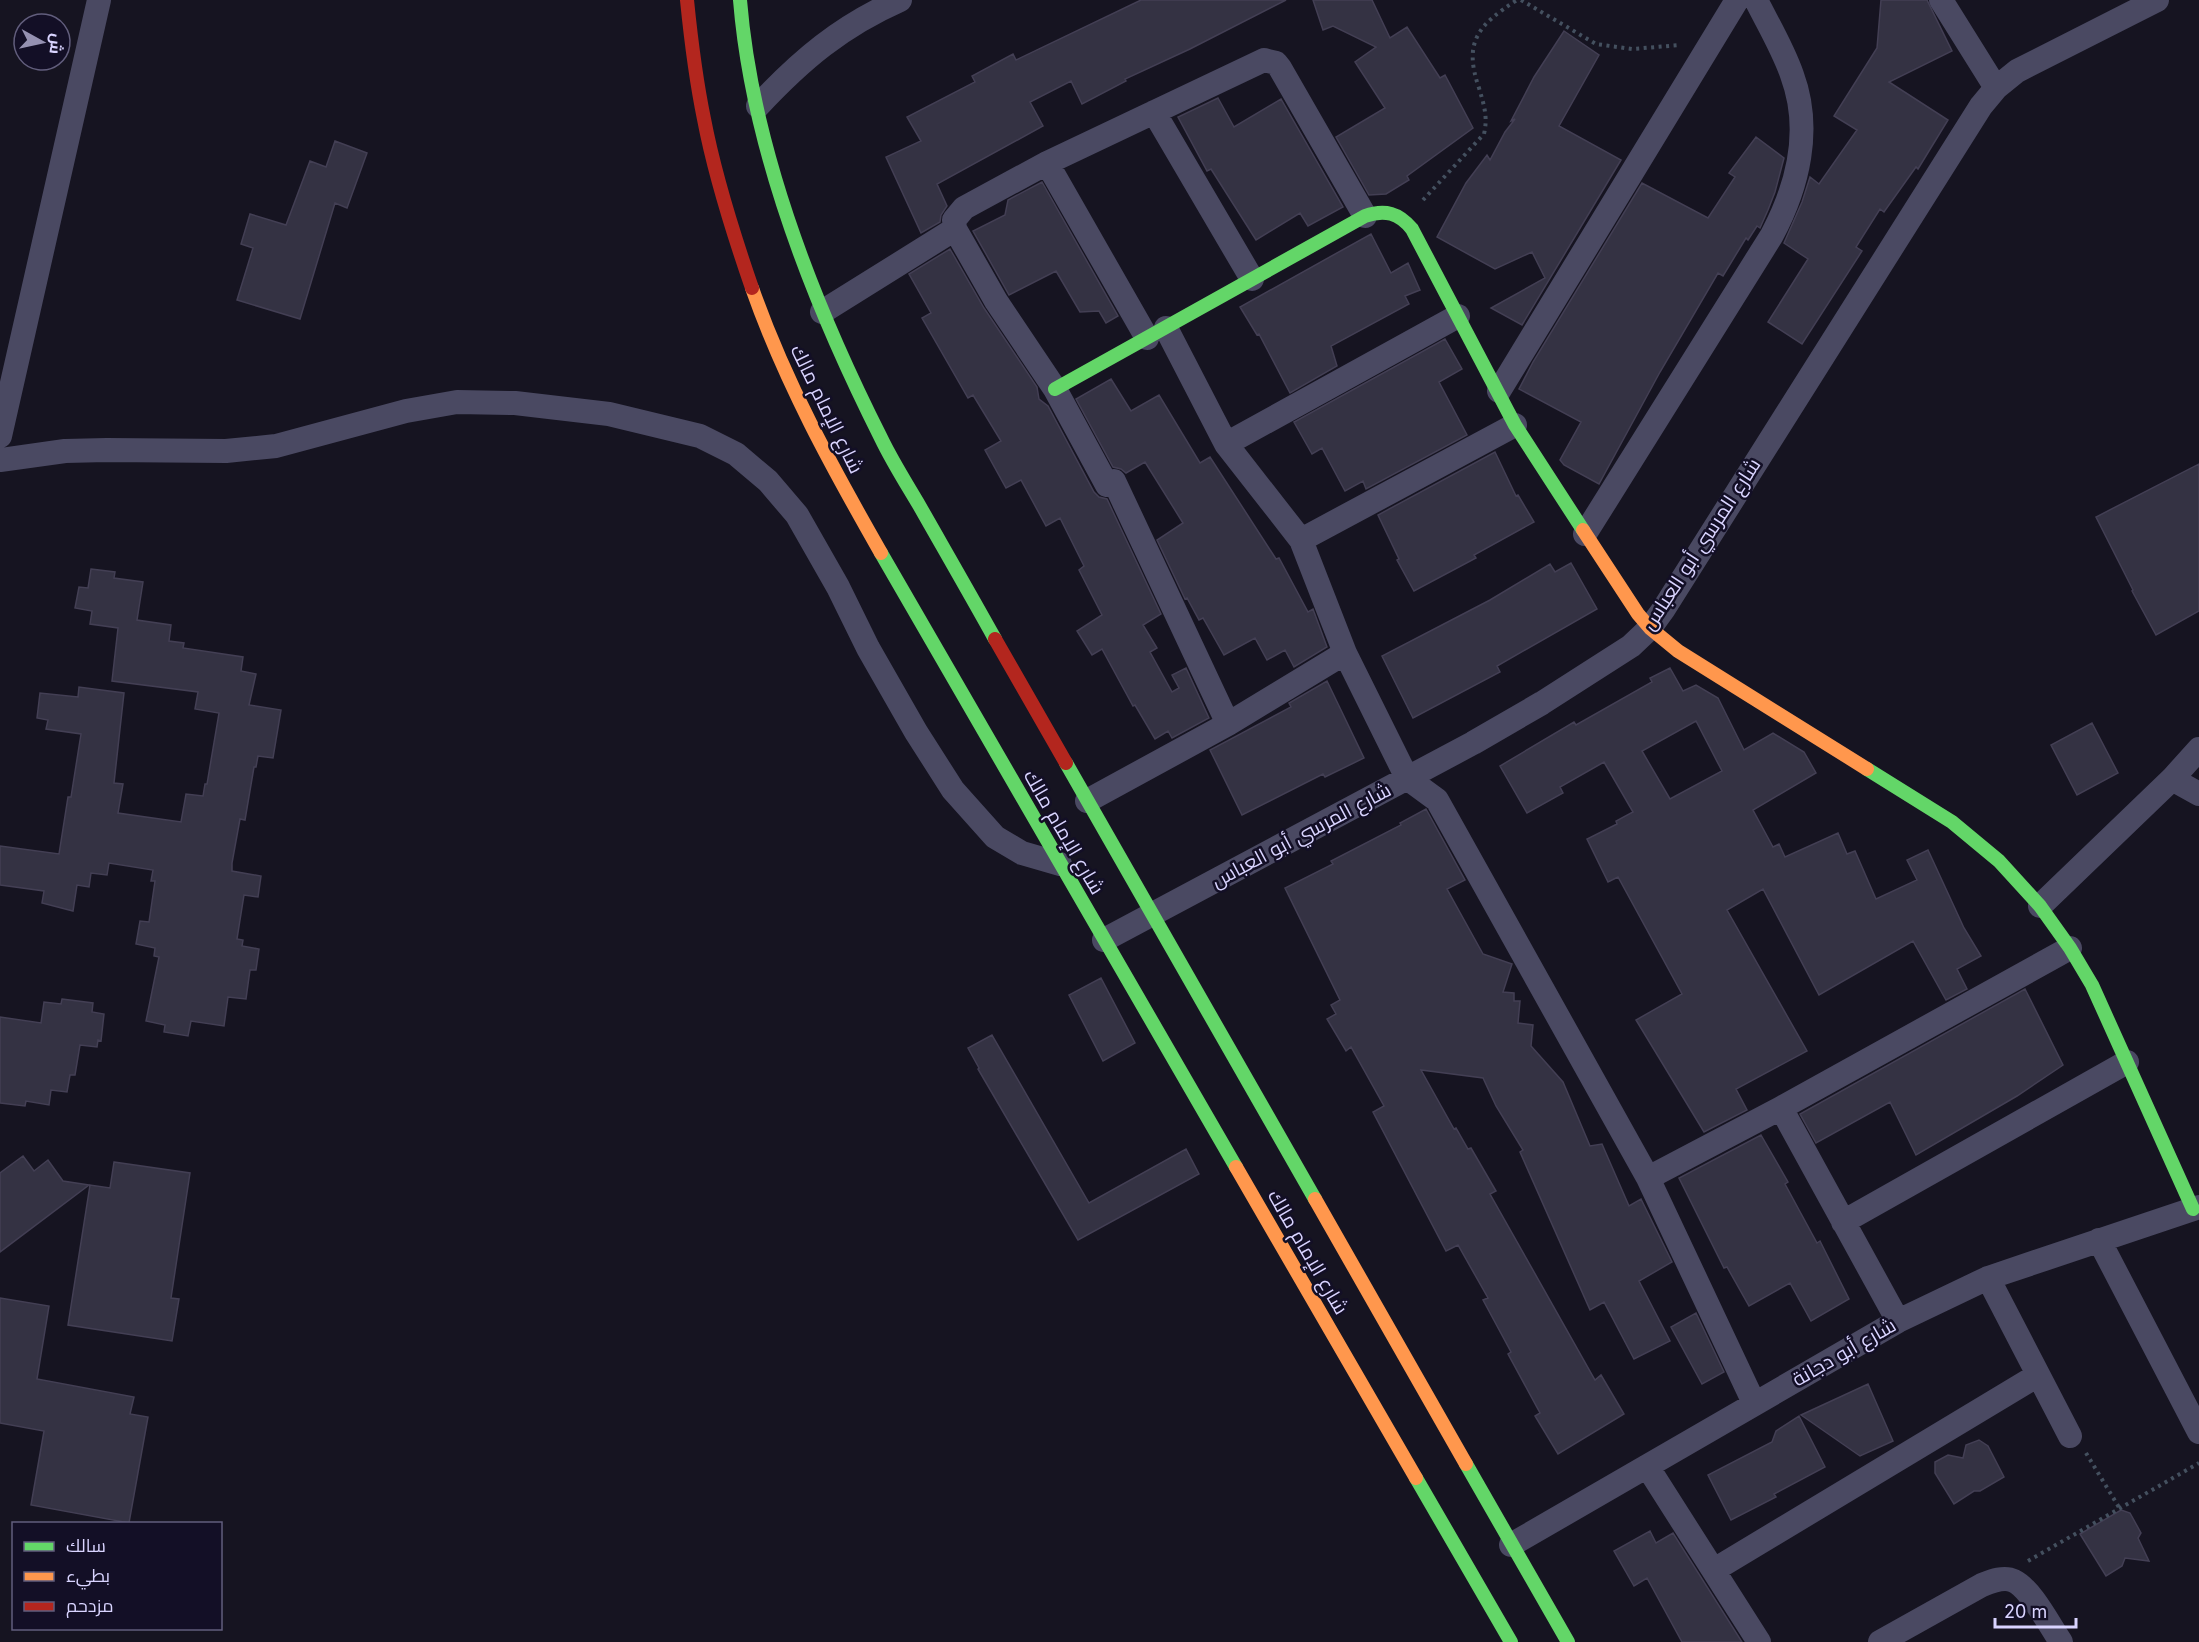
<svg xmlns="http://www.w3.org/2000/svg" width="2199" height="1642" font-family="Inter,Cairo,sans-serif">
<rect width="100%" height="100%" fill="#161421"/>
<path fill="#343243" stroke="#433f54" stroke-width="1.5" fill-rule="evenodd" d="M 1141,0 L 1286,0 L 1190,49 L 1125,79 L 1126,81 L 1082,104 L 1071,81 L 1030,102 L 1043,126 L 937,184 L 947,206 L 941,215 L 940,222 L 921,233 L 886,157 L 921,141 L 907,117 L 975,82 L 972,76 L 1013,54 L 1016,60 Z
M 1313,0 L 1372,0 L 1390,38 L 1407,27 L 1440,78 L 1445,75 L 1473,128 L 1407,176 L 1409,180 L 1386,194 L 1369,195 L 1336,137 L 1385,108 L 1355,62 L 1376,47 L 1333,26 L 1323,30 Z
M 1881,0 L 1927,0 L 1952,51 L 1889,82 L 1948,120 L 1918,169 L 1916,167 L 1884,212 L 1880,209 L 1856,247 L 1862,251 L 1802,344 L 1768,322 L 1808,259 L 1784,243 L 1802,202 L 1810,177 L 1819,184 L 1857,130 L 1834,116 L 1877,48 Z
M 1564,31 L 1599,55 L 1559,126 L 1621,160 L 1522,325 L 1491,308 L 1545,278 L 1532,252 L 1495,269 L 1437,237 L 1466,183 L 1487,155 L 1490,160 L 1505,132 L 1515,119 L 1511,121 L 1534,77 Z
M 1218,98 L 1234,127 L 1281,99 L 1343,207 L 1308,226 L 1300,213 L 1256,240 L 1211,169 L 1207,171 L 1178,117 Z
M 1756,137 L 1784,158 L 1775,192 L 1768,210 L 1760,228 L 1757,226 L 1748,240 L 1746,238 L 1723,276 L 1718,273 L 1660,372 L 1599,484 L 1564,465 L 1560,460 L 1581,422 L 1519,389 L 1533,362 L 1642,183 L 1708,218 L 1735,177 L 1729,173 Z
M 335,141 L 367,153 L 347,208 L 335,203 L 300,319 L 237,300 L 253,248 L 241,244 L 250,214 L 286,225 L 310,161 L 326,167 Z
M 1042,182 L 1118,316 L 1106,323 L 1099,311 L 1080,312 L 1056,271 L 1009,295 L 973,231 L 1005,215 L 1008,200 Z
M 1371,234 L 1391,273 L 1408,263 L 1420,290 L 1405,296 L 1409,304 L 1331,346 L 1337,366 L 1290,393 L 1259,334 L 1257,335 L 1240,307 Z
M 950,249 L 984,308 L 1037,387 L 1039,399 L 1048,406 L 1094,492 L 1099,497 L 1107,499 L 1161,614 L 1143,625 L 1157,648 L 1150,652 L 1172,692 L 1179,688 L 1172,675 L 1186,668 L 1209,718 L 1172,738 L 1168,731 L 1155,739 L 1135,705 L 1133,706 L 1102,649 L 1092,655 L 1077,631 L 1102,615 L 1079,570 L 1084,566 L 1060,518 L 1046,526 L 1021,480 L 1006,488 L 985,450 L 1001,441 L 973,395 L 968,398 L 922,318 L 931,313 L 909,274 Z
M 1445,339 L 1462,369 L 1439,382 L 1467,435 L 1366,489 L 1363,481 L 1345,491 L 1322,448 L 1312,454 L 1294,422 Z
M 1111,379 L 1131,411 L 1159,395 L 1200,463 L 1210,457 L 1276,559 L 1279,558 L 1308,612 L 1313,609 L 1327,647 L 1294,667 L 1285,650 L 1267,660 L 1255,638 L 1224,655 L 1203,618 L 1199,620 L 1187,598 L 1185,599 L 1157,540 L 1183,523 L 1145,462 L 1126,473 L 1121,469 L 1113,467 L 1076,399 Z
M 1495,452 L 1516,496 L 1518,495 L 1534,522 L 1474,555 L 1476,558 L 1414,591 L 1397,560 L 1399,559 L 1378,515 Z
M 2199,464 L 2199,611 L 2156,635 L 2132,591 L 2133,590 L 2096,517 Z
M 1571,563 L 1597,609 L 1497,666 L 1500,672 L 1413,718 L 1382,656 L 1490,600 L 1550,564 L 1555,572 Z
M 91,569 L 115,572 L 114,578 L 143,582 L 137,620 L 171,625 L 169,641 L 184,643 L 183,648 L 243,657 L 241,671 L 256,674 L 249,705 L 281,710 L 273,758 L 258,756 L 256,767 L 254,767 L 245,820 L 240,819 L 232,863 L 232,871 L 261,876 L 258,897 L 244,895 L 237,939 L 243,940 L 242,946 L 259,949 L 256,970 L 250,970 L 246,999 L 228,997 L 224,1026 L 191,1021 L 188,1036 L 164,1032 L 165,1025 L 146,1021 L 159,957 L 154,956 L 155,948 L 136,944 L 140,921 L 149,922 L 155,881 L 151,881 L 153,870 L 109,863 L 107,875 L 91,873 L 89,887 L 77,885 L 73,911 L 42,903 L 44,891 L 0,885 L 0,846 L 59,854 L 68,797 L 71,797 L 81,734 L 46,729 L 48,720 L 37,718 L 40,693 L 78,697 L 79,687 L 124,693 L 114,783 L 123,784 L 118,813 L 181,822 L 186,794 L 203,796 L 205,784 L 207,784 L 219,713 L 195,709 L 198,692 L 112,681 L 118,628 L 90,624 L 92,611 L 75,608 L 79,587 L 88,588 Z
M 1670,668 L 1683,691 L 1696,685 L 1718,698 L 1744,750 L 1773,733 L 1804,752 L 1816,773 L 1753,810 L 1773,847 L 1779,844 L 1785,857 L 1838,833 L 1847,854 L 1855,851 L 1876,899 L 1917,880 L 1907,860 L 1928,850 L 1964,928 L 1981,956 L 1957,969 L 1967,989 L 1946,1000 L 1913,941 L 1819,995 L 1763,889 L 1727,910 L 1807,1051 L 1736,1089 L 1747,1110 L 1704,1132 L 1636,1020 L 1682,994 L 1618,877 L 1608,882 L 1587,839 L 1617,824 L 1616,821 L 1633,812 L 1604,762 L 1560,787 L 1563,793 L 1527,813 L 1500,766 L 1574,722 L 1576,725 L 1652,682 L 1650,678 ZM 1696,721 L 1722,771 L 1670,799 L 1642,751 Z
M 1327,681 L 1364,758 L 1325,777 L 1323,774 L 1242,815 L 1210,750 L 1291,707 L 1289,703 Z
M 2092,723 L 2118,773 L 2077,795 L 2051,745 Z
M 1426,809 L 1465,880 L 1447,889 L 1483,954 L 1512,964 L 1503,992 L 1514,993 L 1514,1001 L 1520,1001 L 1518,1023 L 1533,1025 L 1531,1046 L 1563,1082 L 1590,1146 L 1602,1144 L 1629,1206 L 1641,1199 L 1672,1262 L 1639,1281 L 1670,1341 L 1634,1359 L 1604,1302 L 1590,1310 L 1520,1152 L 1523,1150 L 1496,1106 L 1483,1078 L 1421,1070 L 1454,1129 L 1456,1128 L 1468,1149 L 1471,1148 L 1496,1191 L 1490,1194 L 1595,1380 L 1601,1375 L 1624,1414 L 1558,1454 L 1535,1416 L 1540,1413 L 1508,1354 L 1511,1352 L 1483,1300 L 1488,1298 L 1458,1245 L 1446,1251 L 1373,1112 L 1384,1106 L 1351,1047 L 1346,1051 L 1327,1019 L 1336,1014 L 1331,1005 L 1340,1000 L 1285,888 L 1333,864 L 1331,861 L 1401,825 L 1400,823 Z
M 1101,978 L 1135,1043 L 1103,1061 L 1069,995 Z
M 2025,989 L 2063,1065 L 2017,1096 L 1916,1155 L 1890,1102 L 1816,1143 L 1800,1114 Z
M 62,999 L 93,1003 L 92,1012 L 104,1014 L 101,1041 L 98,1040 L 97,1047 L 80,1045 L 75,1075 L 70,1075 L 67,1092 L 51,1090 L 49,1105 L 26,1101 L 25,1106 L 0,1103 L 0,1017 L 41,1023 L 44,1002 L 61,1004 Z
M 992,1035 L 1089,1203 L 1186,1149 L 1199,1174 L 1078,1240 L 978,1069 L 979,1068 L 968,1048 Z
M 1761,1135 L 1788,1182 L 1785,1184 L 1817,1243 L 1820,1241 L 1849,1299 L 1811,1321 L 1790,1283 L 1749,1306 L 1727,1267 L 1724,1268 L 1679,1178 Z
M 23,1156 L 34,1171 L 48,1160 L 63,1181 L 89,1185 L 0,1252 L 0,1173 Z
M 114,1162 L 190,1173 L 171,1298 L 179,1299 L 172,1341 L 68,1325 L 90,1185 L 110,1188 Z
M 0,1298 L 49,1306 L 37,1379 L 134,1397 L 130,1414 L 148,1417 L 129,1523 L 31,1505 L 44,1431 L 0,1423 Z
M 1696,1313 L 1724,1372 L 1702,1384 L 1671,1327 Z
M 1868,1384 L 1893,1441 L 1860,1456 L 1801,1415 Z
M 1799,1416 L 1825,1467 L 1774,1494 L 1776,1497 L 1731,1520 L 1708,1475 L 1772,1442 L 1776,1431 Z
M 1979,1440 L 1988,1446 L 2004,1477 L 1980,1491 L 1974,1491 L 1954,1504 L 1935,1473 L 1935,1462 L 1948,1455 L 1963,1458 L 1966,1445 Z
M 2121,1510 L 2130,1513 L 2141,1533 L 2138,1538 L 2149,1561 L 2125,1558 L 2122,1566 L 2106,1576 L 2080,1534 Z
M 1650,1531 L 1656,1543 L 1673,1533 L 1742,1642 L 1682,1642 L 1647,1578 L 1634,1586 L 1614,1551 Z"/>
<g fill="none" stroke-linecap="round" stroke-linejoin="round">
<path stroke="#44505f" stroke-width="4" stroke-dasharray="3 4.5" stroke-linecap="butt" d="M 1521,0 L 1596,44 L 1632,49 L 1681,45
M 1423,200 L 1484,134 C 1488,117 1484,105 1479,88 C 1463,42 1478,25 1517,0
M 2086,1453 L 2120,1509
M 2028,1561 L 2199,1463"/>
<path stroke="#4a4962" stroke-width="24" d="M 1941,0 L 1996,88
M 758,106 C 801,60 841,26 900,0
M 1154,112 L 1252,279
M 1047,163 L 1147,338
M 955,229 L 996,301 L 1055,389 L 1107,485 L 1114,481 L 1228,724
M 822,312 L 955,229 L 954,220 L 964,208 L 1047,163 L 1264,60 L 1276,63 L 1280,68 L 1365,216
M 1166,328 L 1226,444 L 1301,540 L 1345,653 L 1407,778 L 1437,800 L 1648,1178 L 1754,1403
M 1499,391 L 1737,0
M 0,436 L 99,0
M 1226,444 L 1458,316
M 0,460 L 65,451 L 107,450 L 226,451 L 276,446 L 406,411 L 457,402 L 515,403 L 609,414 L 700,436 L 736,454 L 768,481 L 797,515 L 838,587 L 868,648 L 916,732 L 953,790 L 995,837 L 1022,853 L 1060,864
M 1585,534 L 1772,235 C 1798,186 1812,129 1792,75 C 1783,49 1768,24 1756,0
M 1301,540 L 1515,425
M 2172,779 L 2199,794
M 1087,801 L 1228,724 L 1345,653
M 2040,906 L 2172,779 L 2199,749
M 1104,940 L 1473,743 L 1542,703 L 1631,646 L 1650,628 L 1663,610 L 1981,106 L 1996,88 L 2017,71 L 2157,0
M 1781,1108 L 1898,1321
M 1648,1178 L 1781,1108 L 2070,948
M 1843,1222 L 2127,1062
M 2099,1240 L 2199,1432
M 1988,1278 L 2070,1436
M 1647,1466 L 1759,1642
M 1511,1545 L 1898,1321 L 1988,1278 L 2199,1207
M 1714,1570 L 2038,1375
M 1880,1642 L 1982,1585 C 1992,1581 2004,1576 2014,1581 C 2031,1589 2050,1626 2061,1642"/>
<path stroke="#63d668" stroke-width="14" d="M 740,0 C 752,149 814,305 881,438 C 892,461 906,483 919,505 C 944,549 970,594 995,639
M 1055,389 L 1365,216 C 1385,209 1399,213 1412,229 L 1515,425 L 1583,530
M 881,553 L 1236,1167
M 1066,763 L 1315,1199
M 1867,769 L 1952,822 L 1999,861 L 2040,906 L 2070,948 L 2092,985 L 2193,1209
M 1466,1464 L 1568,1642
M 1416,1478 L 1511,1642"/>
<path stroke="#ff974d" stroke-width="14" d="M 752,288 C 785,382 832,467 881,553
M 1583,530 L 1638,614 L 1650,628 L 1678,651 L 1867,769
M 1236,1167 L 1416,1478
M 1315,1199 L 1466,1464"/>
<path stroke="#b3261e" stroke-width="14" d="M 687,0 C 691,40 696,80 704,119 C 715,177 733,233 752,288
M 995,639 L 1066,763"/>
</g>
<g text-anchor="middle" stroke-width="5" stroke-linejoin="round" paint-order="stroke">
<g font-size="20" fill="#d9d4ff" stroke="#130f26">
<text transform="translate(827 409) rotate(64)" y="7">شارع الإمام مالك</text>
<text transform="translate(1701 544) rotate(-57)" y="7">شارع المرسي أبو العباس</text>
<text transform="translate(1064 832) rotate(60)" y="7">شارع الإمام مالك</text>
<text transform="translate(1301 835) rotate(-28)" y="7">شارع المرسي أبو العباس</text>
<text transform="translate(1308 1252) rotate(60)" y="7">شارع الإمام مالك</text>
<text transform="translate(1844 1352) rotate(-30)" y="7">شارع أبو دجانة</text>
</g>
</g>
<rect x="12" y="1522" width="210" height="108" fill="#130f26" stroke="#625e7d" stroke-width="1.5"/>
<rect x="24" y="1542" width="30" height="9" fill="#63d668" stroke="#625e7d" stroke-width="1.5"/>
<text x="66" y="1552" font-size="18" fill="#d9d4ff">سالك</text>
<rect x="24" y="1572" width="30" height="9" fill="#ff974d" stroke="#625e7d" stroke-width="1.5"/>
<text x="66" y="1582" font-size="18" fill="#d9d4ff">بطيء</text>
<rect x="24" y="1602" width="30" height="9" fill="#b3261e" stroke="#625e7d" stroke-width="1.5"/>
<text x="66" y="1612" font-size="18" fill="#d9d4ff">مزدحم</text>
<g transform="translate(42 42) rotate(98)"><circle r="28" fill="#130f26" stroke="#625e7d" stroke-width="1.5"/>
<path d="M0-4.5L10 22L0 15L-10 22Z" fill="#9591b1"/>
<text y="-9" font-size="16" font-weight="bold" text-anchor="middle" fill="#d9d4ff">ش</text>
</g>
<path d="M1995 1618v9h81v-9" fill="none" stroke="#d9d4ff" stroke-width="3"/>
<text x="2004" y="1618" font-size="18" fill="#d9d4ff" stroke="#130f26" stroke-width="4.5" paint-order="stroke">20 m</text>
</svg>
